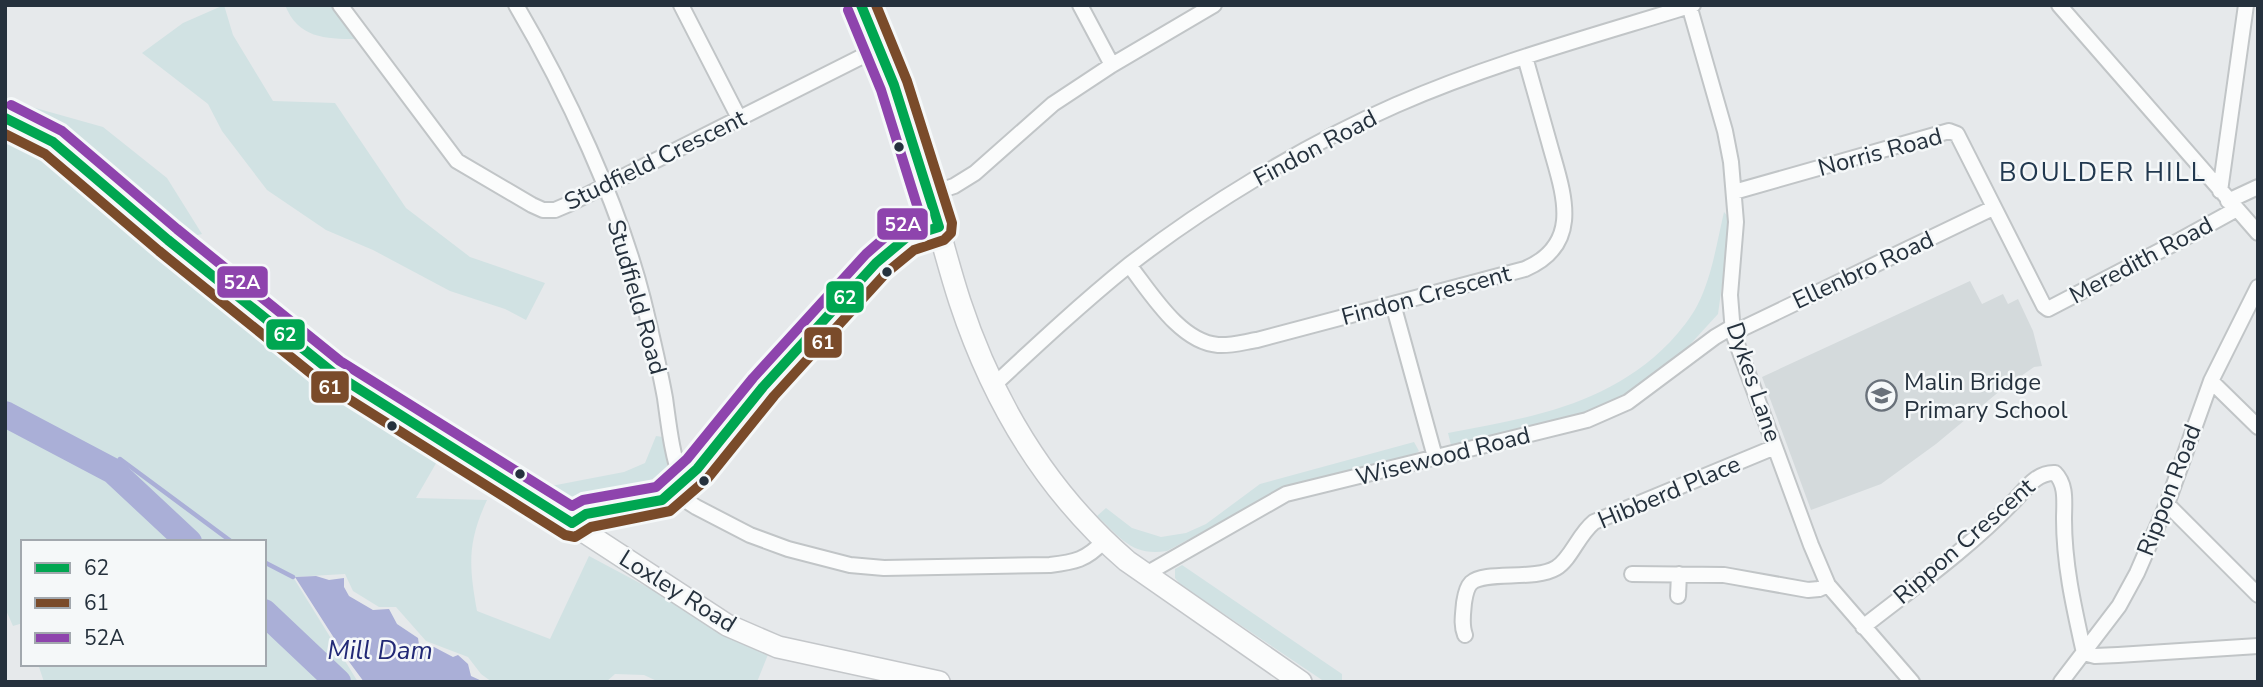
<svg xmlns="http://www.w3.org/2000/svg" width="2263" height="687" font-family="'Nunito Sans',sans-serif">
<rect width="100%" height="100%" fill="#e6e9eb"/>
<path fill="#d4dadc" d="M 1970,281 L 1982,304 L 2003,294 L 2008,304 L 2018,299 L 2033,331 L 2042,366 L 2034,367 L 2001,390 L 1936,444 L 1881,484 L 1811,510 L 1762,377 Z"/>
<path fill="#d1e2e3" d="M 224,5 L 233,35 L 273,101 L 335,103 L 406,208 L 470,257 L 545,283 L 526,320 L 505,309 L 450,291 L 373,250 L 326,230 L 267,190 L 222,131 L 208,104 L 142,53 L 183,23 Z
M 285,5 L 333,5 L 356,39 C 325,39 298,38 285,5 Z
M 7,100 L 103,127 L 167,178 L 202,234 L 189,237 L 54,125 L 5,104 Z
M 5,129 L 47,149 L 170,249 L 308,371 L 442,453 L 416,498 L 487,500 C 467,543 469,566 477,611 L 550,639 L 589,556 L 769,652 L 757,682 L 659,682 L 644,675 L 615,674 L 606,682 L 492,682 L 481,674 L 468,657 L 426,641 L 396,607 L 379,607 L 353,591 L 345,574 L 293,577 L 358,682 L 44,682 L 38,664 L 264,664 L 264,542 L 23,542 L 23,623 L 13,626 L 5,608 Z
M 1724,212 L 1729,218 L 1726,256 L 1718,314 L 1685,350 L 1636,390 L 1590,412 L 1451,445 L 1448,433 C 1530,418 1609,405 1670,342 C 1680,331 1691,318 1698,304 C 1712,276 1717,242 1724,212 Z
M 656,436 L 663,437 C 665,449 670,464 665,476 C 654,501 579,501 556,495 L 551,486 L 624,472 L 645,463 Z
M 1414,442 L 1419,451 L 1409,458 L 1281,490 L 1167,551 C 1132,557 1120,537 1097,516 L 1106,508 L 1132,528 L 1161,537 L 1186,533 L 1206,524 L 1260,484 Z
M 1182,565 L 1342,674 L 1342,682 L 1325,682 L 1181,585 L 1175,578 L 1175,569 Z"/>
<path fill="#aaafd7" d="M 316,576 L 329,580 L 344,578 L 344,587 L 349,596 L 373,610 L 389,609 L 397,624 L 418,638 L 419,645 L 428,650 L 434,647 L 453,657 L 458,655 L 468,664 L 471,676 L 484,682 L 364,682 L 350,663 L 295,577 Z"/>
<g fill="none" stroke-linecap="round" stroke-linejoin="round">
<path stroke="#aaafd7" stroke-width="4.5" d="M 113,471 L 120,459 L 232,542
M 264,562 L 293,577"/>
<path stroke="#aaafd7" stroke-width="26" d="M 5,414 L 113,471 L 189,542
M 264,612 L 338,682"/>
<defs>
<path id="street" d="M 340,5 L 457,161 L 532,205 L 543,210 L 555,210 L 569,204 L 879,48
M 516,5 C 566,90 619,204 643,299 C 651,332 659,365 665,398 C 669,427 672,455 682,482
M 681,5 L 739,118
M 1080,5 L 1112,65
M 1689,5 L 1725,131 L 1731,162 L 1736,222 L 1730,295 L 1733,333 L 1811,545 L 1828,585 L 1912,682
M 2059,5 L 2258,233
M 2220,191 L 2246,5
M 1734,192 L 1949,131 L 1957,134 L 2044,306 L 2048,309 L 2175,243 L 2235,210
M 930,194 L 954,186 L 975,173 L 1053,104 L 1112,65 L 1214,5
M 2228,201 L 2258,187
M 1129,265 C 1151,293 1180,342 1218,345 C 1231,346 1244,342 1257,340 L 1525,269 C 1585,243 1562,190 1549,142 C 1541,113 1533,85 1525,57
M 1393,304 L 1435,457
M 1733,333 L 1993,208
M 2211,381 L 2258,427
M 994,385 C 1038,344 1082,303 1129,265 C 1206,205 1307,144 1396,105 C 1492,63 1593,36 1693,5
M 674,489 L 682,498 L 696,507 L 750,535 L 788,549 L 850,565 L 884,568 L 1050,565 C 1075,562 1086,560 1104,541
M 2167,504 L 2258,595
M 572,523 L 586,514 L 662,500 L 697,469 L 763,387 L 876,263 L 907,237 L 939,227
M 1146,574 L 1286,494 L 1587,420 L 1628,402 L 1715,337 L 1732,327
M 1632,574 L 1724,575 L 1808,590 L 1819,589 L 1828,585
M 1678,596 L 1679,574
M 1863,627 C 1914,587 1968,549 2013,502 C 2025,490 2036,472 2055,473 C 2067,485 2064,503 2064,519 C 2064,565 2074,608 2084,653 L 2095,656 L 2118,655 L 2258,646
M 1465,635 C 1461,625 1463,615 1464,603 C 1465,597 1466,588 1471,583 C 1485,570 1534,581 1556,568 C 1571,559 1578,535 1594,522 L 1775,447
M 2061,682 L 2119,606 L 2137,573 L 2167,504 L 2211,381 L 2258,287"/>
<path id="secondary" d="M 861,5 C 880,51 900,96 915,143 C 931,196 943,250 960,302 C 993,402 1047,492 1127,561 L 1301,682
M 5,118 L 53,142 L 168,240 L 332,372 L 517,488 L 727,625 L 778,647 L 939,682"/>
</defs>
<use href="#street" stroke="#c1c5c7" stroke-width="18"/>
<use href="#secondary" stroke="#c4c7ca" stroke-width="24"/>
<use href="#street" stroke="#fbfcfc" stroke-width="14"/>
<use href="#secondary" stroke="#fbfcfc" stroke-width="21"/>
<defs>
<path id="bus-1" d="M 5,118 L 53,142 L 168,240 L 332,372 L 572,523 L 586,514 L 662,500 L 697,469 L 763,387 L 876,263 L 907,237 L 939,227 L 894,85 L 861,5"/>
<path id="bus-2" d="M 5,134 L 45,154 L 159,251 L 323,383 L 565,535 L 575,537 L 591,527 L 670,511 L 707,479 L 774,396 L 886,273 L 914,250 L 944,240 L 951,233 L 952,223 L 907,81 L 876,5"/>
<path id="bus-3" d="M 11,105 L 62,131 L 177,229 L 340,361 L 572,506 L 583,500 L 656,487 L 687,459 L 753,378 L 866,254 L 899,225 L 921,218 L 881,90 L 848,10"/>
</defs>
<use href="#bus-1" stroke="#f5f8f9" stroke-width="16"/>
<use href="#bus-2" stroke="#f5f8f9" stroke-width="16"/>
<use href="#bus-3" stroke="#f5f8f9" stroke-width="16"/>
<use href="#bus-1" stroke="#00a651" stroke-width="10"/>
<use href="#bus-2" stroke="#7a4b2a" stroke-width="10"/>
<use href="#bus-3" stroke="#8e44ad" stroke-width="10"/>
</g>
<defs>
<symbol id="school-ring" viewBox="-11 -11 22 22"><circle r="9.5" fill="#f5f8f9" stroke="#69717a" stroke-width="1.5"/><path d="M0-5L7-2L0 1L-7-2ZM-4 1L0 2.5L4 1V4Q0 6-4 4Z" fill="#69717a"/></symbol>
</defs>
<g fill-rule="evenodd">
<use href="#school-ring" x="1864" y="378" width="35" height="35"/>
</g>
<g fill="#25313d" stroke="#f5f8f9" stroke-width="2.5">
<circle cx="899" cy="147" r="6"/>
<circle cx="887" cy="272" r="6"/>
<circle cx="392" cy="426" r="6"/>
<circle cx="520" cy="474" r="6"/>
<circle cx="704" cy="481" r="6"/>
</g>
<g text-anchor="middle" stroke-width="5" stroke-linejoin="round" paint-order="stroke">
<g font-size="24" fill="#25313d" stroke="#f5f8f9">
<text transform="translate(1315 148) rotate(-28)" y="8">Findon Road</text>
<text transform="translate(1880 152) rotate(-15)" y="8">Norris Road</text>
<text transform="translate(655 160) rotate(-26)" y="8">Studfield Crescent</text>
<text transform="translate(2141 260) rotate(-28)" y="8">Meredith Road</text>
<text transform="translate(1863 270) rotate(-25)" y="8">Ellenbro Road</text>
<text transform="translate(1426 295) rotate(-15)" y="8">Findon Crescent</text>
<text transform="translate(637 297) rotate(74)" y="8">Studfield Road</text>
<text transform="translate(1754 382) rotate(71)" y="8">Dykes Lane</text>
<text transform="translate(1443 456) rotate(-14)" y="8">Wisewood Road</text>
<text transform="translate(2169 490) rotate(-69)" y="8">Rippon Road</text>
<text transform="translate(1669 492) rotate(-23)" y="8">Hibberd Place</text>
<text transform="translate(1964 541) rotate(-41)" y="8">Rippon Crescent</text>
<text transform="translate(678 591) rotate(32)" y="8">Loxley Road</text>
</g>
<g font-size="24" fill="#25313d" stroke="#f5f8f9" text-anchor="start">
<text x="1904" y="390">Malin Bridge<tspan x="1904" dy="28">Primary School</tspan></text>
</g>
<g font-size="26" letter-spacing="2" fill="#21384f" stroke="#f5f8f9">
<text x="2103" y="181">BOULDER HILL</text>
</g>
<g font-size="26" font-style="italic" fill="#222976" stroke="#f5f8f9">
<text x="380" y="659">Mill Dam</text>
</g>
</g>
<g stroke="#f5f8f9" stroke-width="2.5">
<rect x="876" y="207" width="53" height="34" rx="7" fill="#8e44ad"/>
<rect x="216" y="265" width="53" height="34" rx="7" fill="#8e44ad"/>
<rect x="825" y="280" width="40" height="34" rx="7" fill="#00a651"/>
<rect x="265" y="318" width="41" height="33" rx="7" fill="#00a651"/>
<rect x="803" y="326" width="40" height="33" rx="7" fill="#7a4b2a"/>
<rect x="310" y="370" width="40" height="34" rx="7" fill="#7a4b2a"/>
</g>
<g font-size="19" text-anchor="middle" font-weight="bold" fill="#fff">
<text x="903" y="231">52A</text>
<text x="242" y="289">52A</text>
<text x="845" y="304">62</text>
<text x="285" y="341">62</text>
<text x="823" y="349">61</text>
<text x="330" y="394">61</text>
</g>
<rect width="2263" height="687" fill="none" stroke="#25313d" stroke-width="14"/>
<rect x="21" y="540" width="245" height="126" fill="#f5f8f9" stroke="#a2a8ae" stroke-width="2"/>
<rect x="35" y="563" width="35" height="10" fill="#00a651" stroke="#a2a8ae" stroke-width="2"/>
<text x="84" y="575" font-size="21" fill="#25313d">62</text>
<rect x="35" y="598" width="35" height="10" fill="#7a4b2a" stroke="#a2a8ae" stroke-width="2"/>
<text x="84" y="610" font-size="21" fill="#25313d">61</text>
<rect x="35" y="633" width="35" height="10" fill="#8e44ad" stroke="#a2a8ae" stroke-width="2"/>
<text x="84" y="645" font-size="21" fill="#25313d">52A</text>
</svg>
